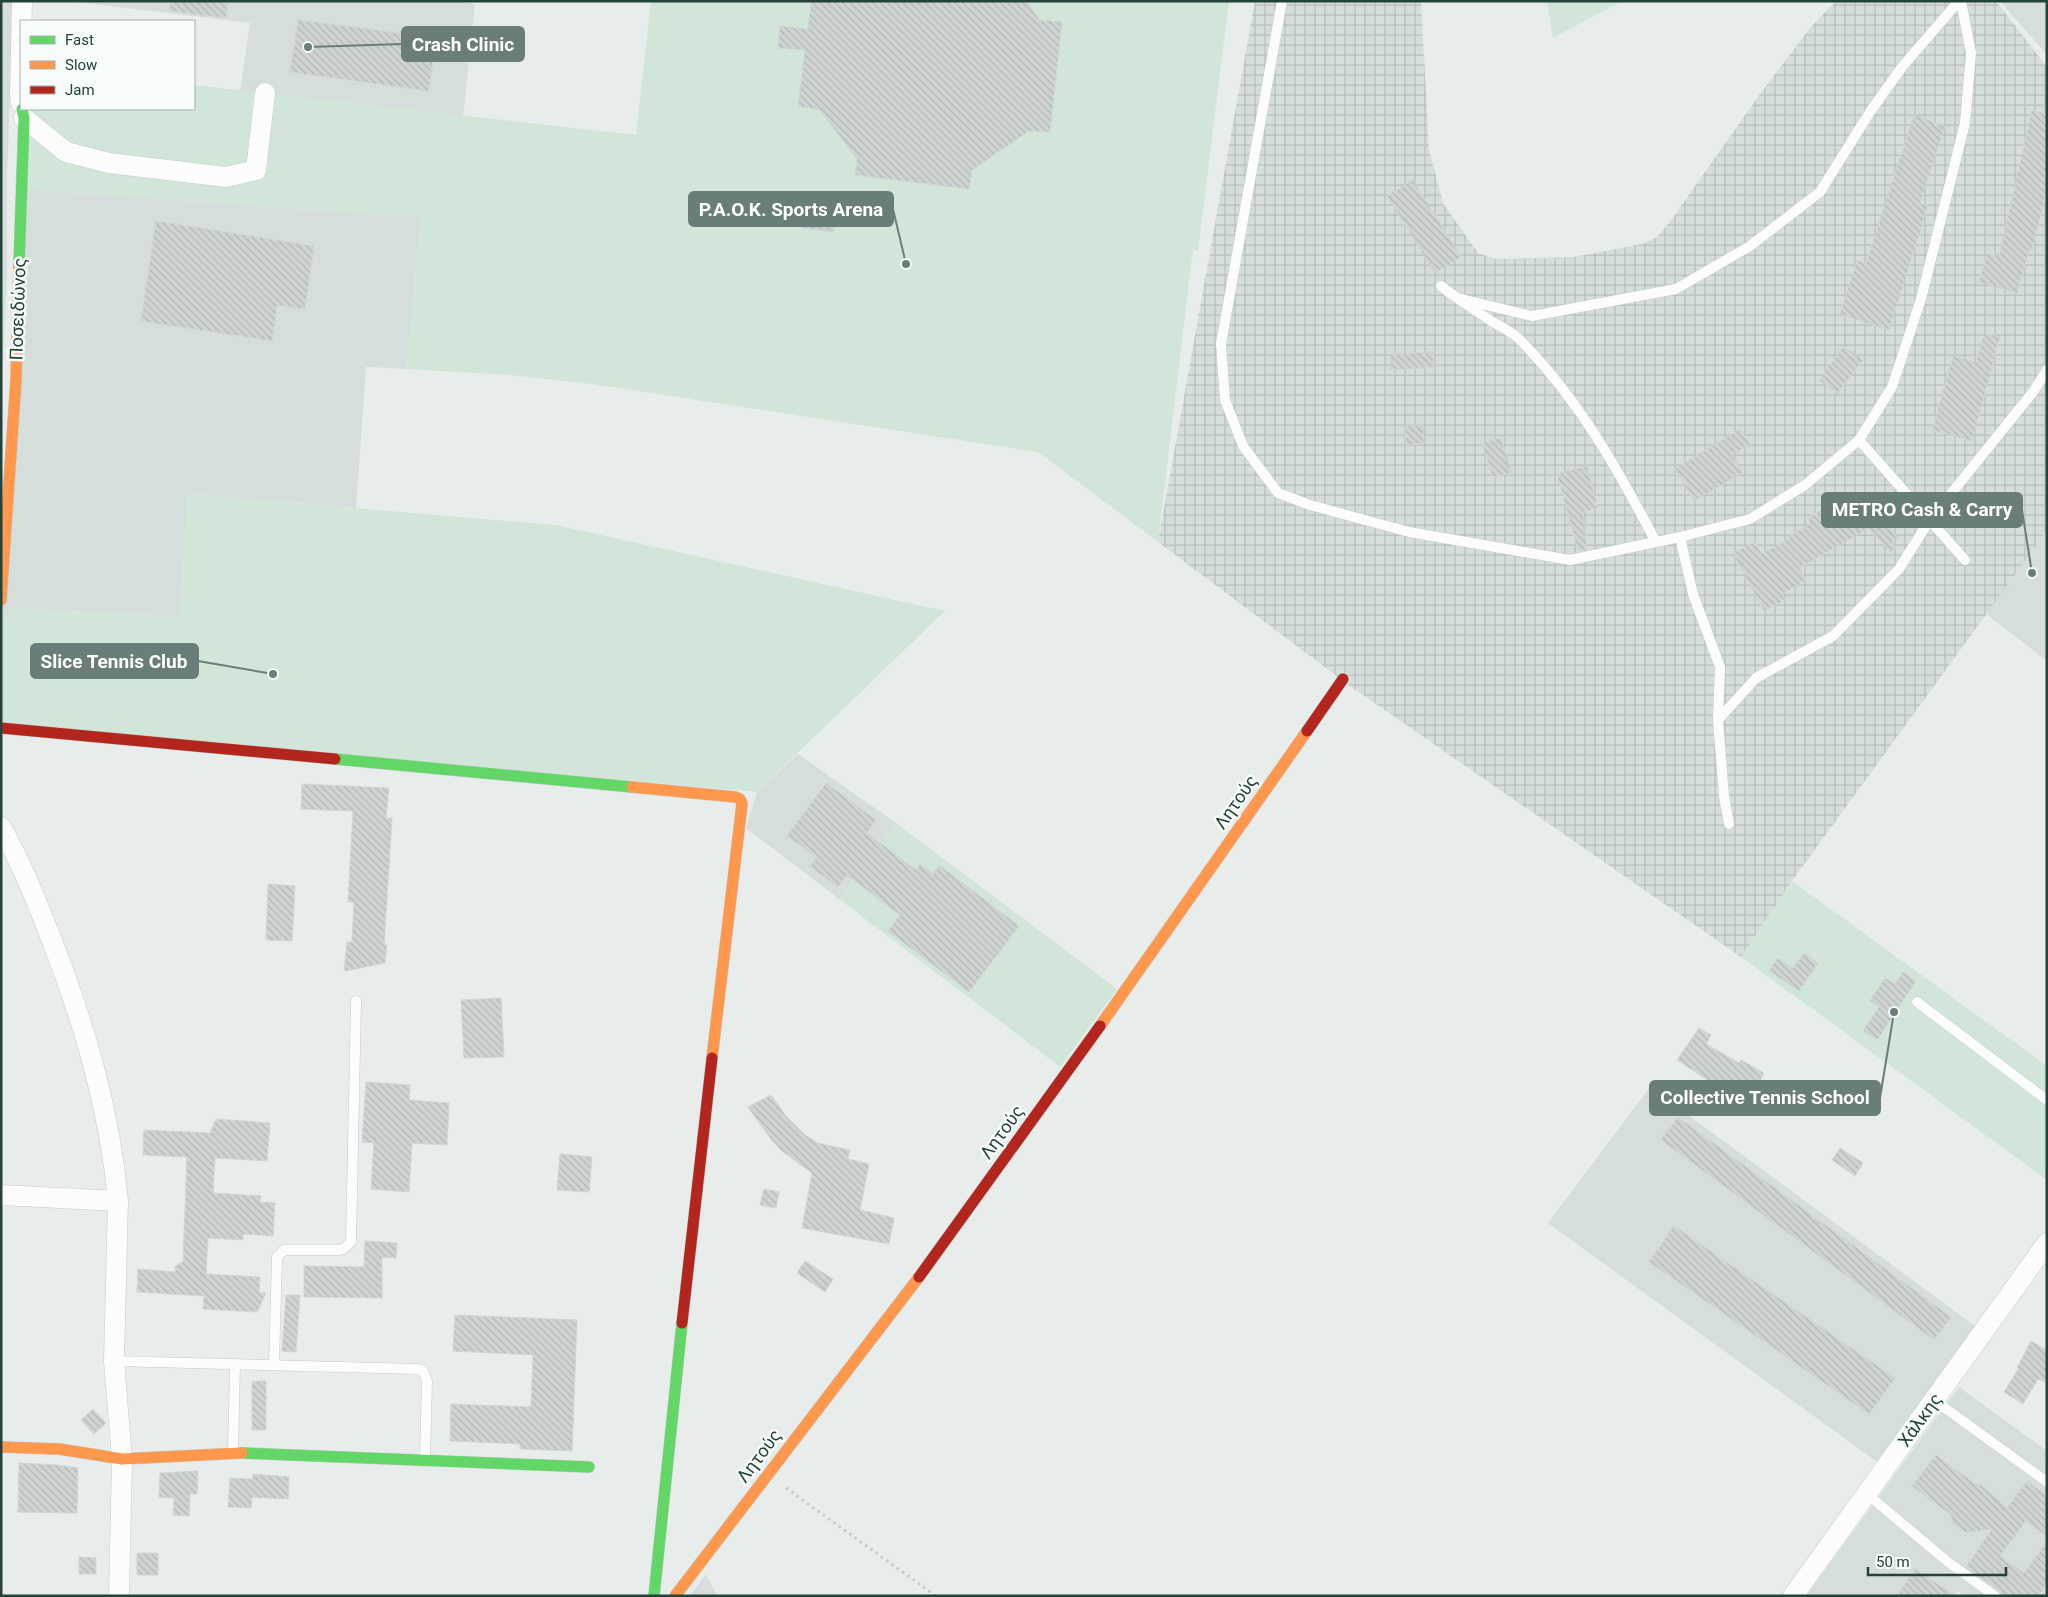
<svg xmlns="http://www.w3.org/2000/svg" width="2048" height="1597" font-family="Roboto,sans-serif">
<defs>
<pattern id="industrial-grid" width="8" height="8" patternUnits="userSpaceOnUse" patternTransform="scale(1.25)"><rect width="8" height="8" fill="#d6dedb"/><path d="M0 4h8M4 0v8" fill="none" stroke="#b8c0bd"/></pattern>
<pattern id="building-back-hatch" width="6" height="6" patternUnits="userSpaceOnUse" patternTransform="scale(1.25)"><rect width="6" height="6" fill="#cfd4d2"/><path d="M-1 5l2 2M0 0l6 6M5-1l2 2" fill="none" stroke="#b2b7b5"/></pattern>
</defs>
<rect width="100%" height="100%" fill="#e8edeb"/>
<path fill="#d6dedb" d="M 1,1 L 13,1 L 7,182 L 7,277 L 1,277 Z
M 69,1 L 458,1 L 475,4 L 463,117 L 240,91 L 250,23 Z
M 2000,1 L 2047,1 L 2047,55 Z
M 25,189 L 421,217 L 407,369 L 366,367 L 356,508 L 188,494 L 180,617 L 11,608 L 1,624 Z
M 2047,531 L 2047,661 L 1986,614 Z
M 798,754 L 896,823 L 839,899 L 746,828 L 757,792 Z
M 1650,1087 L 1978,1328 L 1877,1462 L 1548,1223 Z
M 1959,1387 L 2047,1451 L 2047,1596 L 1964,1596 L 1958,1591 L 1954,1596 L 1806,1596 Z
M 706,1574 L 717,1596 L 690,1596 Z"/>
<path fill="url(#industrial-grid)" d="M 1255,1 L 1421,1 L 1429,149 L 1443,203 L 1478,253 L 1496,259 L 1574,257 L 1642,244 L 1657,237 L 1669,223 L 1763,90 L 1810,28 L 1836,1 L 1996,1 L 2047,67 L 2047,531 L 1792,881 L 1741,957 L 1350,686 L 1158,542 Z"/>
<path fill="#d1e6d8" d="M 651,1 L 1229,1 L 1198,251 L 1193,249 L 1158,542 L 1038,452 L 592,384 L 510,375 L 407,369 L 421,217 L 25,189 L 28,109 L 194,109 L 194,85 L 636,135 Z
M 1547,1 L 1622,1 L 1553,38 Z
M 1,277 L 7,277 L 3,368 L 1,368 Z
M 188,494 L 556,525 L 945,611 L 757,792 L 1,723 L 1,624 L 11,608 L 180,617 Z
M 896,823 L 1117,989 L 1060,1067 L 839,899 Z
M 1792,881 L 2047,1066 L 2047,1180 L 1741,957 Z"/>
<path fill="url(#building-back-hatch)" stroke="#d1d6d4" d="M 170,1 L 228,1 L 226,18 L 170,11 Z
M 811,1 L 1027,1 L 1039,20 L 1062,22 L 1050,132 L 1029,131 L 972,170 L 969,189 L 855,175 L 857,159 L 820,110 L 798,106 L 805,50 L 778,48 L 780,26 L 808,29 Z
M 298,20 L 436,38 L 429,91 L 290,72 Z
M 2032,110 L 2047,114 L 2047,189 L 2032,250 L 2029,250 L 2017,293 L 1979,282 L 1987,253 L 1999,256 Z
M 1914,115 L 1945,126 L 1920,203 L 1928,206 L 1889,330 L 1840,314 L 1857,260 L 1866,263 Z
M 1413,180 L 1461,257 L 1435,273 L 1387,196 Z
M 802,210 L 834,213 L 834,232 L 803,228 Z
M 156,221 L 314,246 L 305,309 L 277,305 L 272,341 L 141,321 Z
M 1984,333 L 2000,337 L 1972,441 L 1932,430 L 1953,356 L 1976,362 Z
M 1844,346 L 1863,360 L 1837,394 L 1819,380 Z
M 1433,352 L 1434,367 L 1391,370 L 1390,354 Z
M 1423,424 L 1424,443 L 1406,445 L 1405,426 Z
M 1740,429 L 1750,444 L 1732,455 L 1743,472 L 1694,501 L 1675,469 Z
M 1501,437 L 1512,472 L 1493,478 L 1482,443 Z
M 1587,466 L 1598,508 L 1583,512 L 1587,549 L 1578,551 L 1557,474 Z
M 1865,494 L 1884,528 L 1887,524 L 1898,537 L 1892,542 L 1896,548 L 1890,552 L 1869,528 L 1799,568 L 1806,580 L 1782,594 L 1785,600 L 1764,611 L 1733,553 L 1755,542 L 1762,554 L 1790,538 L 1789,536 L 1810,524 L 1809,517 L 1836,501 L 1840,508 Z
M 826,783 L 876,820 L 867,833 L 916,870 L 920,864 L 933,874 L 939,865 L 1019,926 L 969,992 L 888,931 L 900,915 L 847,875 L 838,887 L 810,867 L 817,857 L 787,836 Z
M 302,784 L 389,788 L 386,818 L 392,818 L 384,945 L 387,945 L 385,963 L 344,971 L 347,942 L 352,942 L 354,902 L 348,902 L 353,811 L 301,809 Z
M 268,884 L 295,886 L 292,941 L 266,940 Z
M 1804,953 L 1818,963 L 1799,991 L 1769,971 L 1778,958 L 1793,968 Z
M 1903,972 L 1916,981 L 1877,1040 L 1863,1031 L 1879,1007 L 1870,1001 L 1885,978 L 1895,984 Z
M 501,998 L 504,1057 L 464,1058 L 461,1000 Z
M 1699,1028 L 1711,1035 L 1706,1044 L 1739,1063 L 1741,1060 L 1764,1073 L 1743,1113 L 1703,1091 L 1709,1081 L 1677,1060 Z
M 366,1082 L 410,1085 L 409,1100 L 449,1103 L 447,1145 L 412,1143 L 409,1192 L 371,1189 L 374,1143 L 362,1142 Z
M 771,1095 L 785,1115 L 805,1135 L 818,1143 L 850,1150 L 848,1159 L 869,1164 L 860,1210 L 894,1218 L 889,1244 L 802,1228 L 812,1173 L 782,1151 L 770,1138 L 748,1107 Z
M 1678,1117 L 1951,1317 L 1934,1340 L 1661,1140 Z
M 216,1119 L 270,1123 L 267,1161 L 215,1158 L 213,1193 L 261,1196 L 260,1202 L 275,1203 L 273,1236 L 243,1234 L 243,1240 L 208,1238 L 206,1274 L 260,1277 L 259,1293 L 266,1293 L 257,1312 L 203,1309 L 204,1296 L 137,1292 L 138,1269 L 175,1272 L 175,1266 L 183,1262 L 187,1157 L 143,1155 L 144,1130 L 210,1133 Z
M 1840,1148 L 1863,1163 L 1855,1176 L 1832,1160 Z
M 560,1154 L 592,1157 L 589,1192 L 557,1190 Z
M 764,1189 L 779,1192 L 776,1208 L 760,1205 Z
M 1674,1226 L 1895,1378 L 1869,1414 L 1649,1262 Z
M 365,1241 L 397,1243 L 396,1258 L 382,1257 L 382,1298 L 304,1297 L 304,1266 L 364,1267 Z
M 805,1261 L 833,1279 L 825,1292 L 797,1273 Z
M 286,1295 L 300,1295 L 296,1352 L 282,1351 Z
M 455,1315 L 577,1320 L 572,1451 L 520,1449 L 520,1444 L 450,1441 L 451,1404 L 531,1407 L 533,1355 L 453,1351 Z
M 2031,1341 L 2047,1350 L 2047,1383 L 2038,1379 L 2023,1404 L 2004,1392 L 2019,1368 L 2017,1368 Z
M 252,1381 L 266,1381 L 266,1430 L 252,1430 Z
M 93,1409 L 106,1423 L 94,1434 L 81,1420 Z
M 1936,1455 L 1977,1485 L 1981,1485 L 2007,1508 L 2027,1481 L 2047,1496 L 2047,1536 L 2026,1521 L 2000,1556 L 2024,1573 L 2047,1542 L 2047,1583 L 2038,1596 L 2002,1596 L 1999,1590 L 1966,1567 L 1992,1529 L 1965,1532 L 1953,1523 L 1951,1515 L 1912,1486 Z
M 19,1463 L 58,1465 L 78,1468 L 77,1513 L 18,1512 Z
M 198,1471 L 197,1494 L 190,1494 L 189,1516 L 173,1515 L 174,1498 L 159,1497 L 160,1473 Z
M 253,1474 L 289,1477 L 288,1499 L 252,1497 L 251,1508 L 228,1507 L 230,1478 L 253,1479 Z
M 137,1553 L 158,1553 L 158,1575 L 137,1575 Z
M 79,1557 L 96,1558 L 96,1574 L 79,1574 Z
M 1915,1569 L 1956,1596 L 1897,1596 Z"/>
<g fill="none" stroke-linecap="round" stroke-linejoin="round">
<defs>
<path id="lane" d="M 1282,1 L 1221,344 L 1225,400 L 1243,446 L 1278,493 L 1310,505 L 1409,532 L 1570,560 L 1680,537 L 1750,519 L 1805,485 L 1859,440 L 1892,387 L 1921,299 L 1965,123 L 1971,53 L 1961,1
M 1441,286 C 1457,299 1474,309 1491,321 C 1500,326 1510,331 1517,337 C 1577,396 1617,468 1656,542
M 1457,298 L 1532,316 L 1676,289 L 1750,246 L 1820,192 L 1870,112 L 1902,67 L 1959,1
M 1859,440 L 1965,560
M 1680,537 L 1693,594 L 1720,667 L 1718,720 L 1756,678 L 1833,636 L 1899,569 L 1929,521 L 2033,392 L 2047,370
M 1718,720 L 1724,796 L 1729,824
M 1917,1002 L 2047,1100
M 114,1361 L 418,1369 L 423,1371 L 427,1381 L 425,1460
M 274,1365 L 277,1257 L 284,1250 L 338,1250 L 343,1249 L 351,1242 L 356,1001
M 1934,1400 L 2047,1482
M 233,1452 L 235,1364
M 1867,1494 L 1948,1562 L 1995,1596"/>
<path id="street" d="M 21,103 L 20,93 L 22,1
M 24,118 L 66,152 L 109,163 L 226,177 L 256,170 L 265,93
M 1,827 C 21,862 36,900 51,938 C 84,1023 110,1110 118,1201
M 1,1195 L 118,1201 L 114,1361 L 122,1459 L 119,1596
M 1793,1596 L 2047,1243"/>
<path id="fast" d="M 19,265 L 24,118 L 22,109
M 335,759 L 632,787
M 242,1453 L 589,1467
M 654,1596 L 682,1323"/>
<path id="slow" d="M 1,600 L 16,380 L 19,265
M 632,787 L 735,797 L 740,799 L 742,804 L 712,1058
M 1100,1026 L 1307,731
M 1,1447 L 59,1449 L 122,1459 L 242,1453
M 675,1596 L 919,1277"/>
<path id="jam" d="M 1,728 L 335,759
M 1307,731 L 1343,679
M 919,1277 L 1100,1026
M 682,1323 L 712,1058"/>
</defs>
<use href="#lane" stroke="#c5cac8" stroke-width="11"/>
<use href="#street" stroke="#c5cac8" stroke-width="21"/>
<use href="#fast" stroke="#c3cbc8" stroke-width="12"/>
<use href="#slow" stroke="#c3cbc8" stroke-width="12"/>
<use href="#jam" stroke="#c3cbc8" stroke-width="12"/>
<path stroke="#c3ccca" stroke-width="3" stroke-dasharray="2.5 4" stroke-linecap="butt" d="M 786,1488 L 936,1596"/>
<use href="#lane" stroke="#fcfcfc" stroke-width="10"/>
<use href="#street" stroke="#fcfcfc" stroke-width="20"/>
<use href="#fast" stroke="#63d668" stroke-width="11"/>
<use href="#slow" stroke="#ff974d" stroke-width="11"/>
<use href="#jam" stroke="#b3261e" stroke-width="11"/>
</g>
<g text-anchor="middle" stroke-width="5" stroke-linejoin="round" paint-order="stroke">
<g font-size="18" fill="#24423a" stroke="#f7fbf9">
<text transform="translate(18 309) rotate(-88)" y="6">Ποσειδώνος</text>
<text transform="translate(1236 802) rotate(-55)" y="6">Λητούς</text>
<text transform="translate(1002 1132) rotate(-54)" y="6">Λητούς</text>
<text transform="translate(1920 1420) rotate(-54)" y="6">Χάλκης</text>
<text transform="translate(759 1456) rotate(-53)" y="6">Λητούς</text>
</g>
</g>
<path fill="none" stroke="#697e78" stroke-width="2" d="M308 47L402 44M906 264L893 209M2032 573L2022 510M273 674L198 661M1894 1012L1880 1098"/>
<g fill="#697e78" stroke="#f7fbf9" stroke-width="2">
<circle cx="308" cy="47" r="5"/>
<circle cx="906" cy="264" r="5"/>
<circle cx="2032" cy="573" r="5"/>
<circle cx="273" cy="674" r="5"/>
<circle cx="1894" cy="1012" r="5"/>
</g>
<g fill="#697e78" stroke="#697e78" stroke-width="2">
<rect x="402" y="27" width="122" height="34" rx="5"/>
<rect x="689" y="192" width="204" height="34" rx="5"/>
<rect x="1822" y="493" width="200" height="34" rx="5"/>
<rect x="31" y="644" width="167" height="34" rx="5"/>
<rect x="1650" y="1081" width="230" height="34" rx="5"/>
</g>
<g font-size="19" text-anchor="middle" font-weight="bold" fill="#fff">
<text x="463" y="51">Crash Clinic</text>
<text x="791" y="216">P.A.O.K. Sports Arena</text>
<text x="1922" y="516">METRO Cash &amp; Carry</text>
<text x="114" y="668">Slice Tennis Club</text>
<text x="1765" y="1104">Collective Tennis School</text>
</g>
<rect width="2048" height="1597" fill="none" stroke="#24423a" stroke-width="5"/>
<rect x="20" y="20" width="175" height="90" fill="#f7fbf9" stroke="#a3b1ad"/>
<rect x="30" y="36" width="25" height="8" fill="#63d668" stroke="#a3b1ad"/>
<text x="65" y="45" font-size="15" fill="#24423a">Fast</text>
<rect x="30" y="61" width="25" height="8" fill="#ff974d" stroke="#a3b1ad"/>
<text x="65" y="70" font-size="15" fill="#24423a">Slow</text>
<rect x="30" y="86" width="25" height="8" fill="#b3261e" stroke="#a3b1ad"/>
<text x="65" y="95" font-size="15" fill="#24423a">Jam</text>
<path d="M1868 1567v8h138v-8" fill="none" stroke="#24423a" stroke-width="2.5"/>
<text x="1876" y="1567" font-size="15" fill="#24423a" stroke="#f7fbf9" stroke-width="4" paint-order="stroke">50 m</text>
</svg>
